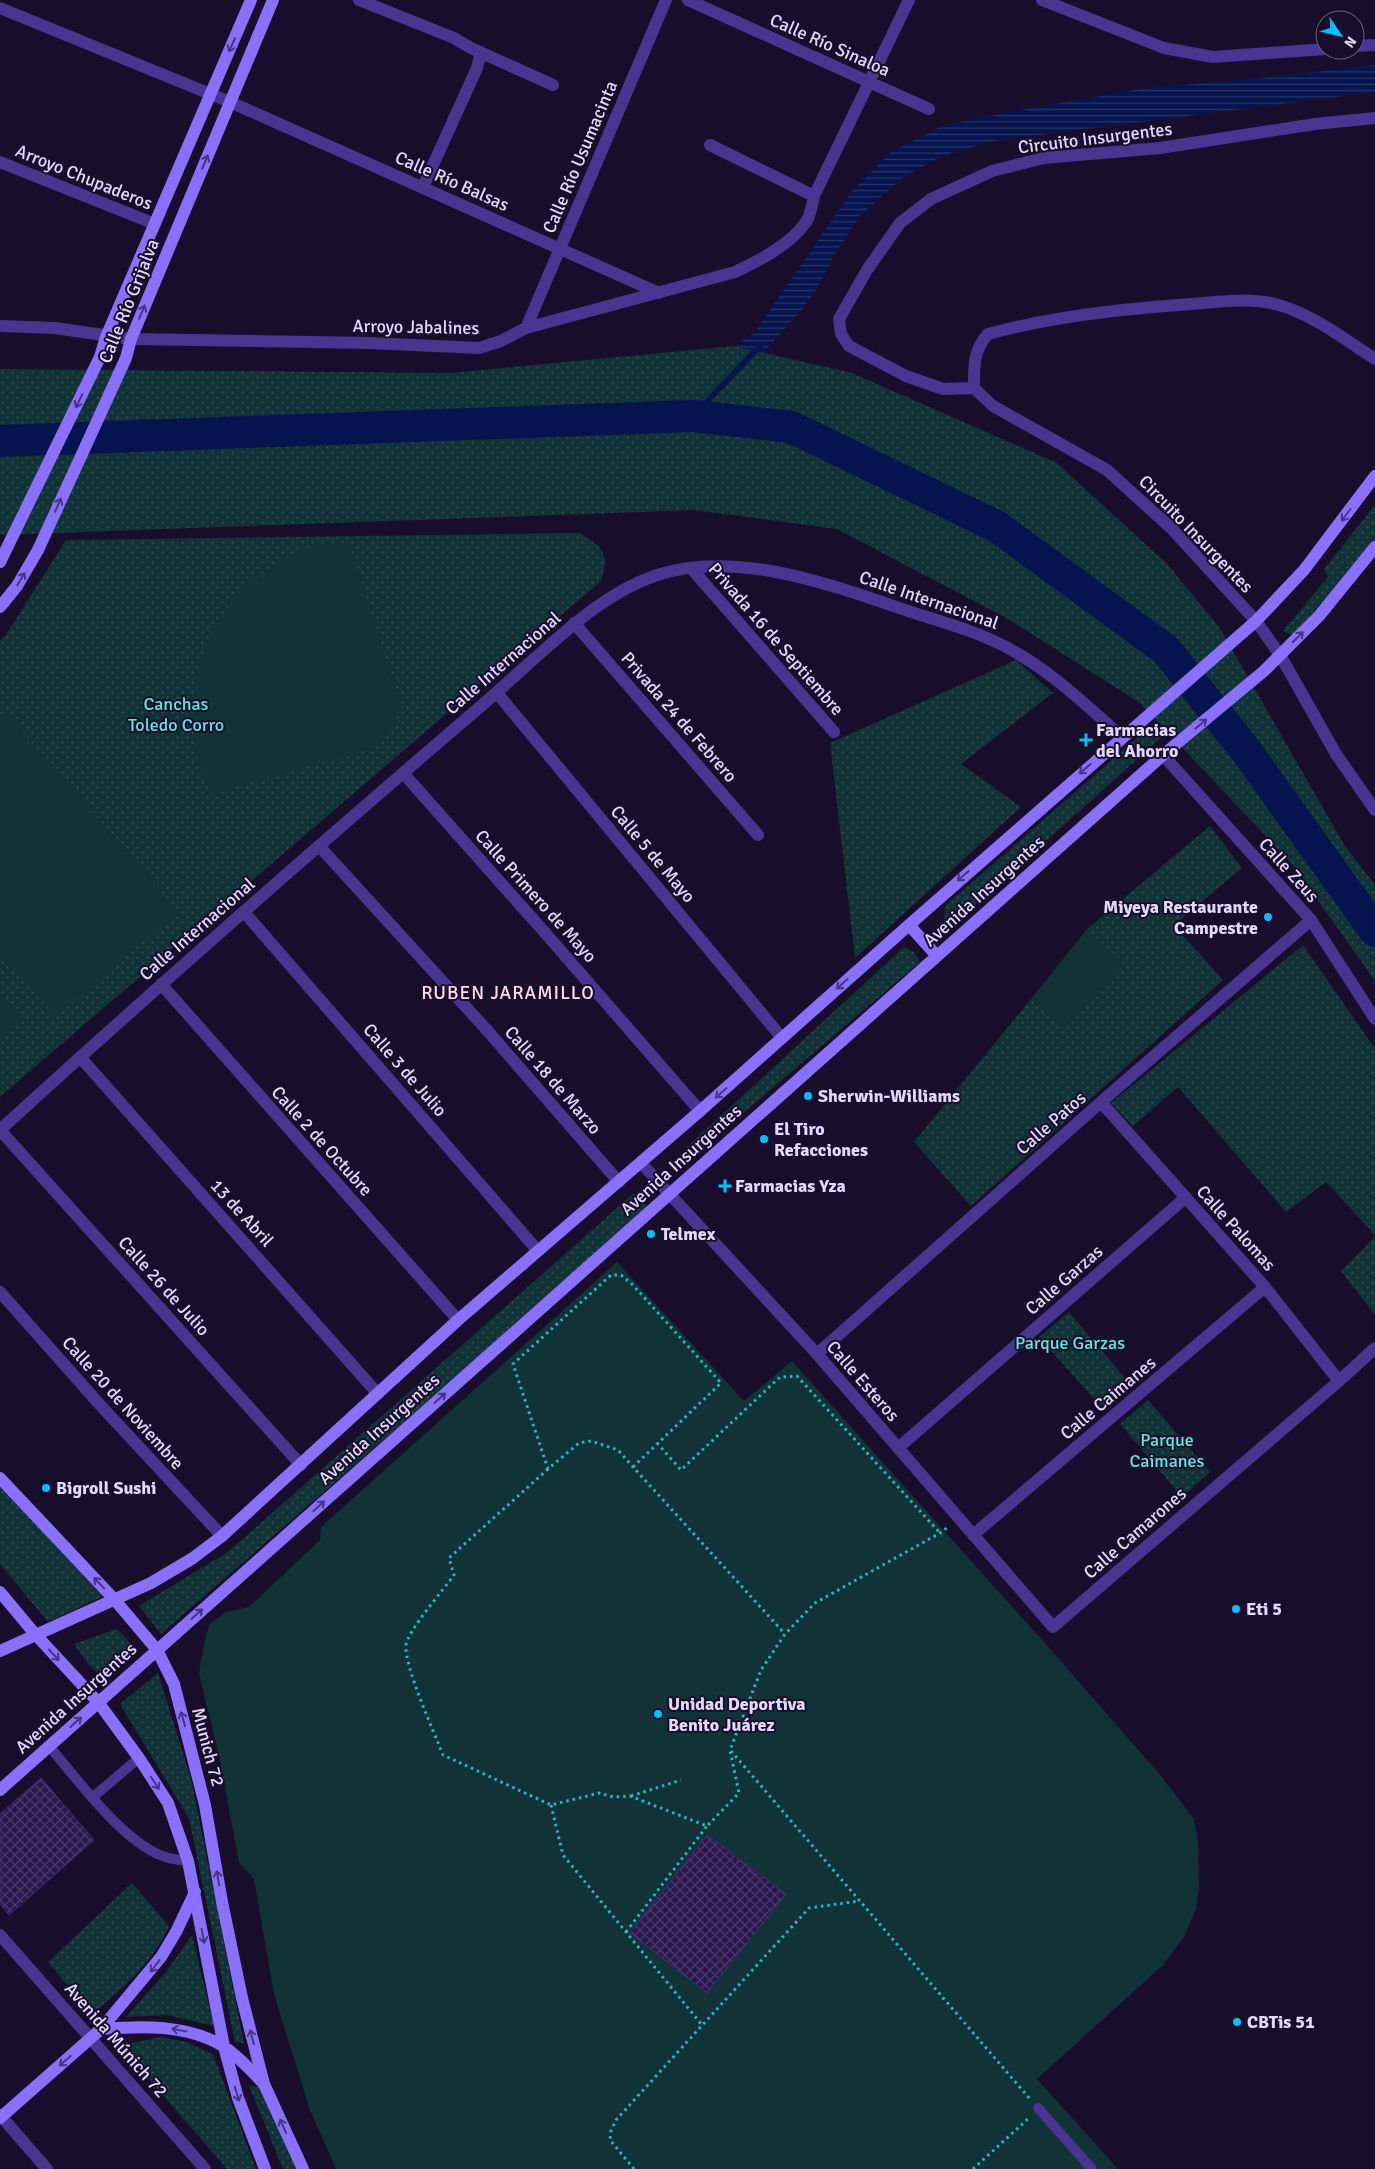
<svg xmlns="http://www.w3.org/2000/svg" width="1375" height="2169" font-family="Signika,sans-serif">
<defs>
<pattern id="grass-dots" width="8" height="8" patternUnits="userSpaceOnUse" patternTransform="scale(1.25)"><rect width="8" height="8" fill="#113236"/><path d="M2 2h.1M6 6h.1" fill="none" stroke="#344f54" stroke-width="1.8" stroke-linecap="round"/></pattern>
<pattern id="water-rules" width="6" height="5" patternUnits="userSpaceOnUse" patternTransform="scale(1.25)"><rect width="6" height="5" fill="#05144e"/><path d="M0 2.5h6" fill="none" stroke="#293669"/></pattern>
<pattern id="building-cross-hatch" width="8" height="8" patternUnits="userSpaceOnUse" patternTransform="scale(1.25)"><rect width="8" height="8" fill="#2c184e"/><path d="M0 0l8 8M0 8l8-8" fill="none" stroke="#4a3969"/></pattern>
</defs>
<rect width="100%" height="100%" fill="#180e2c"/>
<path fill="url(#grass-dots)" d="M 735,346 L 852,373 L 1057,463 L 1167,564 L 1219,627 L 1345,846 L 1375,885 L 1375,981 L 1292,864 L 1140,703 L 1008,619 L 837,529 L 694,510 L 0,535 L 0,369 L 451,373 Z
M 1375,505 L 1375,545 L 1292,635 L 1283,631 L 1328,577 L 1324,569 Z
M 580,533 L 599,546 L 606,560 L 601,581 L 0,1097 L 0,640 L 6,635 L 66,540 Z
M 1016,660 L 1053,693 L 961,764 L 1021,807 L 855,958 L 830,743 Z
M 1152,725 L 1163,736 L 957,921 L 944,919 L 945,906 Z
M 1210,826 L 1242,868 L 1174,925 L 1223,980 L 971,1206 L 914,1142 L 1031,999 L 1064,1028 L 1122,962 L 1087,929 Z
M 1303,945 L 1375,1049 L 1375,1235 L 1326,1182 L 1286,1212 L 1178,1087 L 1133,1126 L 1111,1103 Z
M 904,947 L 914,952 L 920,962 L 687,1161 L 687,1147 Z
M 634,1193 L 642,1199 L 648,1209 L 161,1634 L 139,1606 L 228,1552 Z
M 1375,1237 L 1375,1315 L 1341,1271 Z
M 1069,1312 L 1130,1384 L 1103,1409 L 1039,1337 Z
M 1148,1400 L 1210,1472 L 1182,1497 L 1120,1424 Z
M 0,1487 L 103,1596 L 48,1622 L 0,1564 Z
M 117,1629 L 134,1647 L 102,1676 L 89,1665 L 74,1644 Z
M 158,1673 L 191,1779 L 244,2043 L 235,2042 L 189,1818 L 120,1704 Z
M 132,1883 L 169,1926 C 153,1963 121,1989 92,2015 L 48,1962 Z
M 192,1935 L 214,2026 L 166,2015 L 126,2017 L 166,1972 Z
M 161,2037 L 186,2042 L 213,2054 L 256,2169 L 227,2169 L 135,2063 L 128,2044 Z
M 249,2086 L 261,2087 L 298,2169 L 283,2169 Z"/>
<path fill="#113236" d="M 349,542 L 402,708 L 380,746 L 210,794 C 204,777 196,758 194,739 C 184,656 226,583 304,549 C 316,543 335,544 349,542 Z
M 5,711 L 178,911 L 56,1017 L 0,953 L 0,715 Z
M 1087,929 L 1123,962 L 1064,1028 L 1031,999 Z
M 0,993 L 22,1020 L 0,1037 Z
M 617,1262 L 744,1401 L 792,1361 L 1051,1650 L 1161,1776 L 1194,1819 L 1198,1841 L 1199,1888 L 1196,1909 L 1184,1937 L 1163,1965 L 1037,2079 L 1118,2169 L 336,2169 L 310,2110 L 274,1994 L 254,1879 L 239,1862 L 219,1755 L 199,1673 L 206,1634 L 210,1624 L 226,1612 L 249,1607 L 320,1540 L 321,1527 Z"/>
<path fill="url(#water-rules)" d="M 1375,65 L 1375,92 L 993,141 L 942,156 L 902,178 L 860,216 L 833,257 L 817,289 L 800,312 L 763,353 L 735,346 L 755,332 L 852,191 L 891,152 L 942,126 L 1021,110 L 1147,88 L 1256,79 Z"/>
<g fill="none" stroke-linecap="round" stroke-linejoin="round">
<path stroke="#05144e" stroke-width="5.5" d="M 693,416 L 761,345"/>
<path stroke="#05144e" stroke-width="32" d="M 0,441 L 693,416 L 791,427 L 996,526 L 1166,650 L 1247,752 L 1375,931"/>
</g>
<path fill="url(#building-cross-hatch)" stroke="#46287d" d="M 41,1778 L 94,1840 L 9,1915 L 0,1904 L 0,1814 Z
M 707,1835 L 786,1894 L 707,1993 L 630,1933 Z"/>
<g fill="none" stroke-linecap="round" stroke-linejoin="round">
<path stroke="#24b8c8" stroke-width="3" stroke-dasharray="2.5 4" stroke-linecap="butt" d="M 657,1443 L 681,1470 L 780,1377 L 797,1376 L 940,1533
M 633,1467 L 721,1383 L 633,1285 L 621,1275 L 611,1275 L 513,1364 L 548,1469 L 579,1443 L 591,1441 L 618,1450 L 633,1467 L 785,1634
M 548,1469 L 449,1558 L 454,1575 C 444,1589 407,1632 406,1645 C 404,1666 434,1732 443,1755 L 551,1805 L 599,1793 L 613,1797 L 630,1796 L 707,1826 L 739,1793 L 730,1750 L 761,1670 L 785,1634 L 815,1603 L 940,1533 L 948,1527
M 731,1751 L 1030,2099
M 631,1796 L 681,1780
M 551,1805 L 563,1855 L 702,2025
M 626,1932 L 707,1826
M 634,2169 L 610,2140 L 611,2131 L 616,2120 L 809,1908 L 860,1901
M 973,2169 L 1029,2118"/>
<path stroke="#47358f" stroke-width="10" d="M 49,1746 C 77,1779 127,1848 169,1858 C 175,1860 182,1860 188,1861
M 93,1797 L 139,1758
M 1038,2108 L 1092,2169"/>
<path stroke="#47358f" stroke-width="12" d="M 359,0 L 454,38 L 471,48 L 553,85
M 688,0 L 929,109
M 1042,0 L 1164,48 L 1213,57 L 1325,49
M 0,8 L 230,102 L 659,293
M 1355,46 L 1375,45
M 1375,118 L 1315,124 L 1160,148 L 1044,158 L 992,171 L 931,199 L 900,223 L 867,270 L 839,319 L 841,334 L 849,346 L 906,376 L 943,389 L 974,388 L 993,406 L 1107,470 L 1171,528 L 1256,621 L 1280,655 L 1336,754 L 1375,810
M 710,145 L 814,196
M 0,162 L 155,224
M 423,187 L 477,68 L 481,52
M 0,326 L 55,328 L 131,339 L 369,343 L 479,348 L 501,341 L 526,328 L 735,272 C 760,260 790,245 806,222 C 811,215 812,203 814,196 L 909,0
M 526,328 L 666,0
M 974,388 C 974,366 973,351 988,334 C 1054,316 1123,309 1191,304 C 1218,302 1249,297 1275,304 C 1311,313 1344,339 1375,359
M 691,568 L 834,732
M 574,623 L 758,835
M 497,693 L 782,1038
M 403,773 L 547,935 L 700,1111
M 319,846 L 486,1029 L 619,1182
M 244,912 L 538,1251
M 161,984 L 458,1320
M 80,1057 L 378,1394
M 1101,1102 L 1265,1287 L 1339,1381
M 0,1130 L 301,1465
M 641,1163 L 817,1354 L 1053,1627 L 1339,1381 L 1375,1348
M 0,1292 L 101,1406 L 222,1536
M 817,1354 L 1101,1102 L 1311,920
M 898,1448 L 1185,1198
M 973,1535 L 1265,1287
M 0,1935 L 205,2169
M 0,2115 L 47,2169"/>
<path stroke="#47358f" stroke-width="12" d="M 1163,755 L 1311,920 L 1375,1019
M 0,1130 C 151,992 305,857 460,724 C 483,705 505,685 527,665 C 566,631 606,592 657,575 C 739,549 834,586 911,612 C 943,622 979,632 1008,648 C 1051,671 1086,705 1122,737"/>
<path stroke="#8a70ff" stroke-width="12" d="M 0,562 L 100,357 L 106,337 L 251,0
M 0,607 L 17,586 L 38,550 L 126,358 L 131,339 L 273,0
M 909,925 L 937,956
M 0,1478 L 114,1599 L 157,1650 L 174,1684 L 205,1805 L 222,1902 L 242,1998 L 264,2084 L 303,2169
M 0,1592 L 35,1634 L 98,1702 L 139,1758 L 168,1803 L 188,1861 L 224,2047 L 238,2098 L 265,2169
M 0,1651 L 151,1583 L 193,1558 L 222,1536 L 458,1320 L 700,1111 L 909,925 L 1256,621 L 1304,570 L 1375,476
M 0,1790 L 1163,755 L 1264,671 L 1319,616 L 1375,547
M 101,2029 C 142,2026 186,2024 223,2046 C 238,2056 251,2070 263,2083
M 0,2118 L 101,2029 L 161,1957 L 176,1932 L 195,1892"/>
</g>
<defs><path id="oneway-shaft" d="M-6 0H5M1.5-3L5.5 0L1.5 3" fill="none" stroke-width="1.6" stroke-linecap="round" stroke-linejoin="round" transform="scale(1.25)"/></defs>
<g stroke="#463580">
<use href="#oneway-shaft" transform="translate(232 45) rotate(114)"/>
<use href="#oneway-shaft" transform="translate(205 162) rotate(-67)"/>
<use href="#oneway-shaft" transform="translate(142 312) rotate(-67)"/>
<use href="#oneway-shaft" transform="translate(79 401) rotate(116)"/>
<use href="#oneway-shaft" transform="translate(58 505) rotate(-66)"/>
<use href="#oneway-shaft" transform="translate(1346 515) rotate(127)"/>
<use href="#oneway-shaft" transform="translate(21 579) rotate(-59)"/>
<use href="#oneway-shaft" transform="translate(1298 637) rotate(-45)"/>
<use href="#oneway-shaft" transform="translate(1201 724) rotate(-40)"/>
<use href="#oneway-shaft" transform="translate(1085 769) rotate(139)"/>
<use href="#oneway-shaft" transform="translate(963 876) rotate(139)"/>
<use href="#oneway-shaft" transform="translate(842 984) rotate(138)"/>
<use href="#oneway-shaft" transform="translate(721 1093) rotate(138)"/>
<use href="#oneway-shaft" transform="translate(440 1398) rotate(-42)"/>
<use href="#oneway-shaft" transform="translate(319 1506) rotate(-42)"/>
<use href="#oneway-shaft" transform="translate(99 1583) rotate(-134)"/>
<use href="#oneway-shaft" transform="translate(197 1614) rotate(-42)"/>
<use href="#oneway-shaft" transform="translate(54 1655) rotate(47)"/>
<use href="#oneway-shaft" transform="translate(183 1719) rotate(-106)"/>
<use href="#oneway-shaft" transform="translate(76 1722) rotate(-42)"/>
<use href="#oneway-shaft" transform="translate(155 1783) rotate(57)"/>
<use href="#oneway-shaft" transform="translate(218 1878) rotate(-100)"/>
<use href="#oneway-shaft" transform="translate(203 1936) rotate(79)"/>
<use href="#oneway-shaft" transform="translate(155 1966) rotate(128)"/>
<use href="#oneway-shaft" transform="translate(179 2030) rotate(-169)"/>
<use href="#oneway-shaft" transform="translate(252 2037) rotate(-105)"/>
<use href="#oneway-shaft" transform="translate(65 2061) rotate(139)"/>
<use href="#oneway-shaft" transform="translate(237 2094) rotate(73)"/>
<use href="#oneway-shaft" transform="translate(283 2126) rotate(-114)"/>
</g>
<g fill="#05beff" stroke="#180e2c" stroke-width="2">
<path d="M1083.5 732.5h5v5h5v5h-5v5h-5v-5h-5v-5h5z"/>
<circle cx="1268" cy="917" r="5"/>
<circle cx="808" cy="1096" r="5"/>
<circle cx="764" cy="1139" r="5"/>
<path d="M722.5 1178.5h5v5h5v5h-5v5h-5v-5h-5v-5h5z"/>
<circle cx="651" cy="1234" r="5"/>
<circle cx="46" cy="1488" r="5"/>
<circle cx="1236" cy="1609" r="5"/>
<circle cx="658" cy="1714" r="5"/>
<circle cx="1237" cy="2022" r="5"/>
</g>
<g text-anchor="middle" stroke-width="4" stroke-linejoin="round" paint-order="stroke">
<g font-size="18" fill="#e3d9ff" stroke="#180e2c">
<text transform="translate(830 45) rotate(24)" y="6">Calle Río Sinaloa</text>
<text transform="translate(1095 138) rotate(-7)" y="6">Circuito Insurgentes</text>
<text transform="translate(580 157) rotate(-67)" y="6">Calle Río Usumacinta</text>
<text transform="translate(84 177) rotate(22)" y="6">Arroyo Chupaderos</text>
<text transform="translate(452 181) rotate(24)" y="6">Calle Río Balsas</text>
<text transform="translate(129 301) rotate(-68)" y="6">Calle Río Grijalva</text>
<text transform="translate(416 327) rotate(1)" y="6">Arroyo Jabalines</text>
<text transform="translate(1196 534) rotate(46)" y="6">Circuito Insurgentes</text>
<text transform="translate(929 600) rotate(19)" y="6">Calle Internacional</text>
<text transform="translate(776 639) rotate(49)" y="6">Privada 16 de Septiembre</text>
<text transform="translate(503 663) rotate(-41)" y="6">Calle Internacional</text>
<text transform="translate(679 717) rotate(49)" y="6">Privada 24 de Febrero</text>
<text transform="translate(653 854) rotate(50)" y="6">Calle 5 de Mayo</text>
<text transform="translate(1289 870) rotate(48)" y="6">Calle Zeus</text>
<text transform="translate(984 891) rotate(-42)" y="6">Avenida Insurgentes</text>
<text transform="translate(536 896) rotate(48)" y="6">Calle Primero de Mayo</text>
<text transform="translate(197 929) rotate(-41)" y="6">Calle Internacional</text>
<text transform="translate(405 1070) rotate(49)" y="6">Calle 3 de Julio</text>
<text transform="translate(553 1080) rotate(49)" y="6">Calle 18 de Marzo</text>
<text transform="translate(1051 1123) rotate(-41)" y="6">Calle Patos</text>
<text transform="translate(322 1141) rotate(48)" y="6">Calle 2 de Octubre</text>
<text transform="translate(681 1160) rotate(-42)" y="6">Avenida Insurgentes</text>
<text transform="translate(242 1213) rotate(48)" y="6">13 de Abril</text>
<text transform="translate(1236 1228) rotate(48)" y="6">Calle Palomas</text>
<text transform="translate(1064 1280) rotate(-41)" y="6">Calle Garzas</text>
<text transform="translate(164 1286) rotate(48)" y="6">Calle 26 de Julio</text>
<text transform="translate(863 1381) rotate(49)" y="6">Calle Esteros</text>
<text transform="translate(1108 1398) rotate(-40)" y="6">Calle Caimanes</text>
<text transform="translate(123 1403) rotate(48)" y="6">Calle 20 de Noviembre</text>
<text transform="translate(379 1429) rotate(-42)" y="6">Avenida Insurgentes</text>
<text transform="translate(1135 1533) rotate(-41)" y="6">Calle Camarones</text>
<text transform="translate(76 1698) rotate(-42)" y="6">Avenida Insurgentes</text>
<text transform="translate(208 1747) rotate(75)" y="6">Munich 72</text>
<text transform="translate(116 2040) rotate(49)" y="6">Avenida Múnich 72</text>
</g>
<g font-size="18" fill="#58ecde" stroke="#180e2c">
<text x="176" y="710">Canchas<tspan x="176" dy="21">Toledo Corro</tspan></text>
<text x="1070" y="1349">Parque Garzas</text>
<text x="1167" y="1446">Parque<tspan x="1167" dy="21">Caimanes</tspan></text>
</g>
<g font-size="18" font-weight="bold" fill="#e3d9ff" stroke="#180e2c" text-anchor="start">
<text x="1096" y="736">Farmacias<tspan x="1096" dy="21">del Ahorro</tspan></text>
<text x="1258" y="913" text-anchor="end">Miyeya Restaurante<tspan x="1258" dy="21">Campestre</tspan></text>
<text x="818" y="1102">Sherwin-Williams</text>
<text x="774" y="1135">El Tiro<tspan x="774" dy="21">Refacciones</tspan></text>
<text x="735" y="1192">Farmacias Yza</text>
<text x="661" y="1240">Telmex</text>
<text x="56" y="1494">Bigroll Sushi</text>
<text x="1246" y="1615">Eti 5</text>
<text x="668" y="1710">Unidad Deportiva<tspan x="668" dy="21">Benito Juárez</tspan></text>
<text x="1247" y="2028">CBTis 51</text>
</g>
<g font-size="19" letter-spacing="1" fill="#ffdbec" stroke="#180e2c">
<text x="508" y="999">RUBEN JARAMILLO</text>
</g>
</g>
<g transform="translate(1340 35) rotate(125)"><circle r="24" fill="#180e2c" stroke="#695f80"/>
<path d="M0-4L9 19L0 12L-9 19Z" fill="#05beff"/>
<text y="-8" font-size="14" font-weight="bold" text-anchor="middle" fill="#e3d9ff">N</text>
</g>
</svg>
